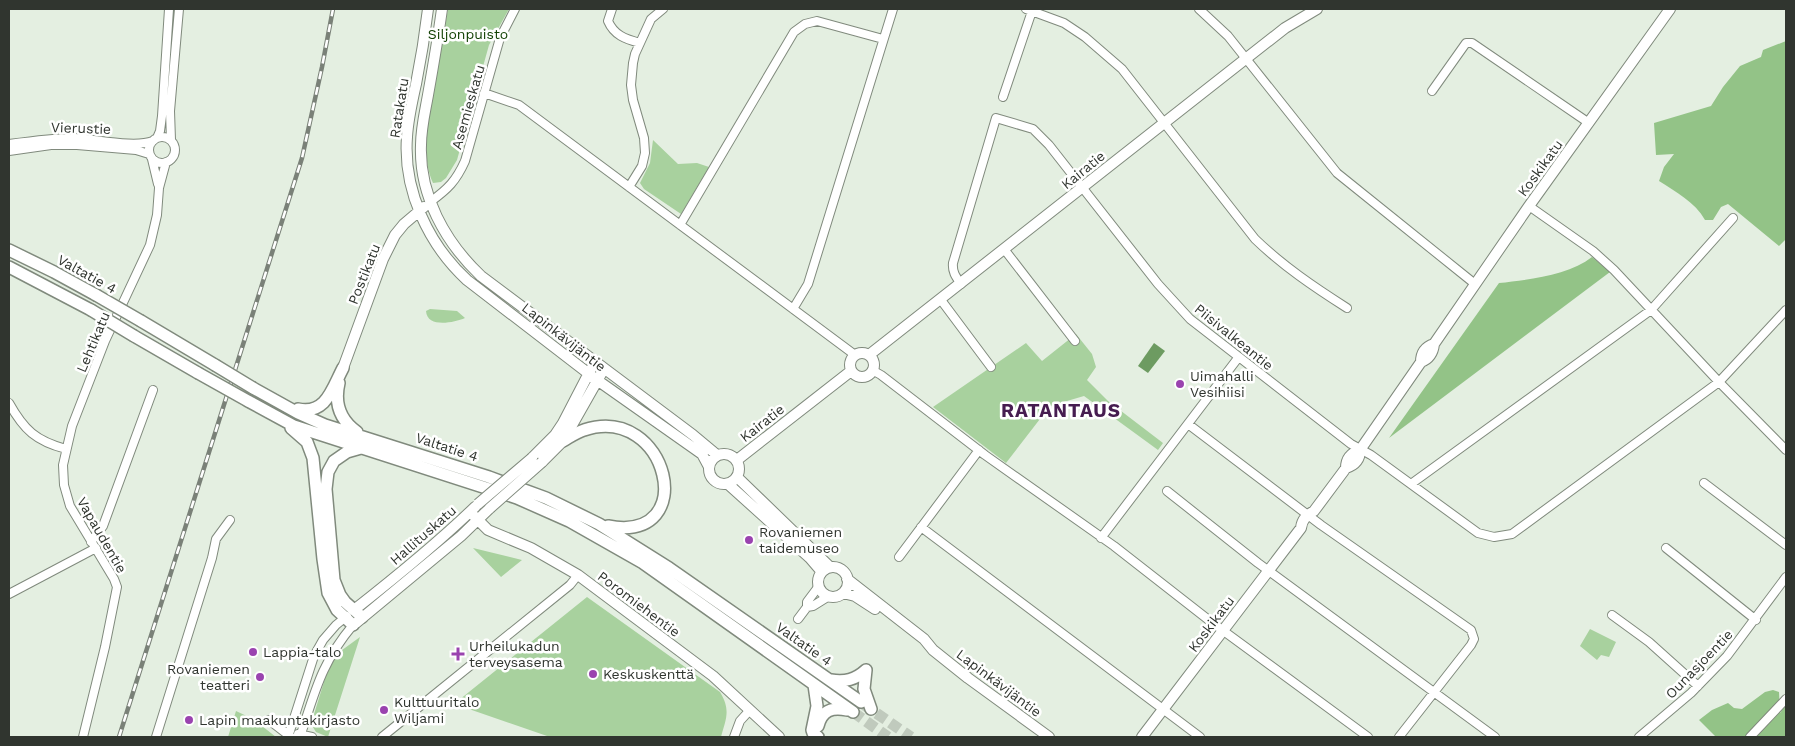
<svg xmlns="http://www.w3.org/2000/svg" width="1795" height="746" font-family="'Work Sans',sans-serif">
<rect width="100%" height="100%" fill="#e4efe1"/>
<path fill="#a8d19e" d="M 448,9 L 509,9 L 489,45 L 457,160 L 446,178 L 441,182 L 433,183 C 425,165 426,149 427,129 Z
M 653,140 L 678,164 L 697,163 L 709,167 L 681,214 L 644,189 L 640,183 L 650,163 Z
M 430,309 L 457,311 L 465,318 C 453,323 427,328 426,311 Z
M 1076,334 L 1092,354 L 1096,367 L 1087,380 L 1108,401 L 1163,443 L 1158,450 L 1084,396 L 1050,406 L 1006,463 L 933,407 L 1026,343 L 1042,361 Z
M 473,548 L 522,560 L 501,577 Z
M 587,597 L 720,692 C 731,710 726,719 721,737 L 550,737 L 466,708 L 459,700 Z
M 1590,629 L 1616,642 L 1609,657 L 1601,655 L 1597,660 L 1580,646 Z
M 360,637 L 328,737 L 316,732 L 311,724 L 327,672 L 338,653 Z
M 236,711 L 253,719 L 276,737 L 228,737 Z"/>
<path fill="#93c387" d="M 1786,41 L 1786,239 L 1779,246 L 1728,204 L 1721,207 L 1713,220 L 1705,220 C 1695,202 1676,192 1659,181 L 1664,167 L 1674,154 L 1656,155 L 1654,123 L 1711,106 L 1723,87 L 1740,66 L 1761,57 L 1763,50 Z
M 1592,257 L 1610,272 L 1389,438 L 1499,283 C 1528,280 1569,275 1592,257 Z
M 1773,690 L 1779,692 L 1780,713 L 1786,705 L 1786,737 L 1716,737 L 1699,720 L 1712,710 L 1728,703 L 1734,708 L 1742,709 L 1765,692 Z"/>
<path fill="#6d9b61" d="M 1154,343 L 1165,351 L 1148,373 L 1138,366 Z"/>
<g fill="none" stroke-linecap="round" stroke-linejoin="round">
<path stroke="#c0cabd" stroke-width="11" stroke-dasharray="11 5.5" stroke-linecap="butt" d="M 863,704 L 911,737
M 853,712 L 888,737"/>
<defs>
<path id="minor" d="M 612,9 L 608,21 C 614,35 625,39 640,43
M 1026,9 L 1064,23 L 1085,37 L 1122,69 L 1255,239 C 1283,266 1314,287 1347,308
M 1199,9 L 1228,36 L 1337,173 L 1475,284
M 1432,91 L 1466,43 L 1472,43 L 1589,123
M 484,93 L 519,105 L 855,355
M 1003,97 L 1032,11
M149 150a13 13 0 1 1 26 0a13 13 0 1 1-26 0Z
M 157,138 L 160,131 L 162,116 L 169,9
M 171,140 L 170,111 L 179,9
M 9,144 C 31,141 53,138 75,138 C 96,139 134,148 153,141
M 9,151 L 51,145 L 77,145 L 136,150 L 149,154
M 152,159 L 158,184
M 629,187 L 642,166 L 645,153 L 644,138 L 633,100 L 631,85 L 633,63 L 635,54 L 651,19 L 663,9
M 430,202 C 448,189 456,181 465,161 L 500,38 L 515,9
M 1529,206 L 1593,251 L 1614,270 L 1719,382 L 1786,450
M 680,225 L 794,32 L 805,24 L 817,21 L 883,39
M 1004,249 L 1075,341
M 961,284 C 956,277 952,272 953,263 L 996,118 L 1033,129 L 1049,145 L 1158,284 L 1190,319 L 1351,444 L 1371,455 L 1478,533 L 1494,537 L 1512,534 L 1719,382 L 1786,310
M 941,300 L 991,367
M 793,309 L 808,284 L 893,9
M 872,370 L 881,375 L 985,455 L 1114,546 L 1210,621 L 1368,737
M 9,403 C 24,430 36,441 66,449
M 1188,424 L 1321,525 L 1471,630 L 1474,639 L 1471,645 L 1399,737
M 1704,483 L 1786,545
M 1411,484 L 1651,310 L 1733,218
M 1167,491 L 1258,563 L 1495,737
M 921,527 L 1200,737
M 1101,538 L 1238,358
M 91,542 L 103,526 L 153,390
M 1666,548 L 1756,620
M 899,557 L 979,450
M 9,594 L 96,548
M 807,607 L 813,606 L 829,596
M 1612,615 L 1649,642 L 1698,686
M 798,619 L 807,607 L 807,602 L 819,586
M 269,720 L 291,737
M 298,734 L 312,737
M 83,737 L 105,647 L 117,587 L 114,579 L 70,506 L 64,485 L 63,465 L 72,426 L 105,341 L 150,245 L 157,215 L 159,188 L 166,162
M 156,737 L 212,558 L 216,539 L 230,520
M 288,737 L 314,656 L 323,640 L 336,625 L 347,616
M 300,737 C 315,692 321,663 353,625
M 382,737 L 570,585 L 578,575
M 734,737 L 740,721 L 750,710
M 1639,737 L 1691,693 L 1727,656 L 1786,577
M 1750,737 L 1786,699"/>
<path id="major" d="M 428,9 C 425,34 421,59 416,84 C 412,102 408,119 407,137 C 403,190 428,244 467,280 L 597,380 L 702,454 L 709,467
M 442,9 C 438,38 433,67 428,95 C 425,112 421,128 421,145 C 419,195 445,242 481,276 L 693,435 L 717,455
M850 365a12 12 0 1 1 24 0a12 12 0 1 1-24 0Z
M 869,355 L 1285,28 L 1317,9
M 1421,362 C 1421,353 1425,347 1434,344
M 343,368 L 383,259 L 395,235 L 404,224 L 424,207
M709 469a15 15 0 1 1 30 0a15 15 0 1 1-30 0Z
M 532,458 L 555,435 L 563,423 L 591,369
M 737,460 L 851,371
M 542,462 L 563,441 L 601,374
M 1346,468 C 1346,459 1351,453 1360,450
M 737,477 L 830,567
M 728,484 L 810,558 L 822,572
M 470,512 L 488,530 L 531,548 L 578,575 L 713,676 L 779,737
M818 582a15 15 0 1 1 30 0a15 15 0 1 1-30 0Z
M 847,579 L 924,639 L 933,650 L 968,678 L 1049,737
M 843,593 L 855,596 L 875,609
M 354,610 C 396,577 437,544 475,507
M 356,623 L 461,536 L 490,508
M 1142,737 L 1301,528 C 1302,519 1307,515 1314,511 L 1346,468 C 1355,465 1360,460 1360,450 L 1421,362 C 1429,359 1433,353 1434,344 L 1529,206 L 1670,9"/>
<path id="highway" d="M 9,250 L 54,272 L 96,295
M 9,267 L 91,310
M 141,321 L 215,365
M 134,336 L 198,373
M 339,383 C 334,404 340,420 357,432
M 253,388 L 298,413 L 325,425 L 489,477 L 546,498 L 599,524 L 669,568 L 861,702
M 248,401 L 294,426 L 517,498 L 569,521 L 643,563 L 853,712
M 298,409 C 326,415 332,389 343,368
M 291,428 L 307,442 L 313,458 L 323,559 L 328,593 L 337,610 L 353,625
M 563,441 C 570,437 577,432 584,430 C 668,402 702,544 608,526
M 361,448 L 347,452 L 334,461 L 328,472 L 326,489 L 334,580 L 340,595 L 345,602 L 362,617
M 866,670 L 864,689 L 871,709
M 831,680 C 845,682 855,680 866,670
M 814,685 L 817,706 L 812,730 L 813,733 L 818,737
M 818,726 C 822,710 832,707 847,710"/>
</defs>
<use href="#minor" stroke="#808a7d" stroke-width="10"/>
<use href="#major" stroke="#808a7d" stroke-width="12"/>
<use href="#highway" stroke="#808a7d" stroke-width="14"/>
<use href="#minor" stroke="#fff" stroke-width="8"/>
<use href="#major" stroke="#fff" stroke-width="10"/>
<use href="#highway" stroke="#fff" stroke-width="11"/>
<defs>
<path id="rail" d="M 119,737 L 302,158 L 322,67 L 333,9"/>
</defs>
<use href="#rail" stroke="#7a8178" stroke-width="4.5"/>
<use href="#rail" stroke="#fff" stroke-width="2.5" stroke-dasharray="8" stroke-linecap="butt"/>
<defs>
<path id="major-bridge" d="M 478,504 L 532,458
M 490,508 L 542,462"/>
<path id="highway-bridge" d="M 96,295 L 141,321
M 91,310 L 134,336
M 215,365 L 253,388
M 198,373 L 248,401"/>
</defs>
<use href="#major-bridge" stroke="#808a7d" stroke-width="12" stroke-linecap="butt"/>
<use href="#highway-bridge" stroke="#808a7d" stroke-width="14" stroke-linecap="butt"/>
<use href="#major-bridge" stroke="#fff" stroke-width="10"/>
<use href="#highway-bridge" stroke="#fff" stroke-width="11"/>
</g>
<g fill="#9a43af" stroke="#fff" stroke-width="2">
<circle cx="1180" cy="384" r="5"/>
<circle cx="749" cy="540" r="5"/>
<circle cx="253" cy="652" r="5"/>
<path d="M455.5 646.5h5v5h5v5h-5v5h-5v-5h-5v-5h5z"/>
<circle cx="593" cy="674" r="5"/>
<circle cx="260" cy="677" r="5"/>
<circle cx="384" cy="710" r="5"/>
<circle cx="189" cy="720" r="5"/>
</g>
<g text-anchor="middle" stroke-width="5" stroke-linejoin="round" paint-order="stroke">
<g font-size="14" fill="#124103" stroke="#fff">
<text x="468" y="39">Siljonpuisto</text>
</g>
<g font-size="14" fill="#30352f" stroke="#fff">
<text transform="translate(468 107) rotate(-74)" y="5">Asemieskatu</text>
<text transform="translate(399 108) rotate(-81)" y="5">Ratakatu</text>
<text transform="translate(81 128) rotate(2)" y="5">Vierustie</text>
<text transform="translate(1540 168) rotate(-54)" y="5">Koskikatu</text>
<text transform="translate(1083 170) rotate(-39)" y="5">Kairatie</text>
<text transform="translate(87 274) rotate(29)" y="5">Valtatie 4</text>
<text transform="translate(364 274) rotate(-68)" y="5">Postikatu</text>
<text transform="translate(564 337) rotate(38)" y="5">Lapinkävijäntie</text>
<text transform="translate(1234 337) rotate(39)" y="5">Piisivalkeantie</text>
<text transform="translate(93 342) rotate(-67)" y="5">Lehtikatu</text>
<text transform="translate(762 423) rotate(-38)" y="5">Kairatie</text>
<text transform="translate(447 447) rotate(18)" y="5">Valtatie 4</text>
<text transform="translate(102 535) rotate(60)" y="5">Vapaudentie</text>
<text transform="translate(423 535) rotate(-41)" y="5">Hallituskatu</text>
<text transform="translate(639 604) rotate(37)" y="5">Poromiehentie</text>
<text transform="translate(1211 624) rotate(-53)" y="5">Koskikatu</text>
<text transform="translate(804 644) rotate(35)" y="5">Valtatie 4</text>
<text transform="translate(1699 664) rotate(-46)" y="5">Ounasjoentie</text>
<text transform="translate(999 683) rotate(37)" y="5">Lapinkävijäntie</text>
</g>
<g font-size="14" fill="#30352f" stroke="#fff" text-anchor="start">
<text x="1190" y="381">Uimahalli<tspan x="1190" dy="16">Vesihiisi</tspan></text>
<text x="759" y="537">Rovaniemen<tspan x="759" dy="16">taidemuseo</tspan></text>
<text x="469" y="651">Urheilukadun<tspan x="469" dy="16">terveysasema</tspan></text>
<text x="263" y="657">Lappia-talo</text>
<text x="250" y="674" text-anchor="end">Rovaniemen<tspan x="250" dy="16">teatteri</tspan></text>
<text x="603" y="679">Keskuskenttä</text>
<text x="394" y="707">Kulttuuritalo<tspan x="394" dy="16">Wiljami</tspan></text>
<text x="199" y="725">Lapin maakuntakirjasto</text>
</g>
<g font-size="19" font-weight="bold" letter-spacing="1" fill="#461c50" stroke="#fff">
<text x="1061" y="417">RATANTAUS</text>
</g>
</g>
<rect width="1795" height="746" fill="none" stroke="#30352f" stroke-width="20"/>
</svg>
